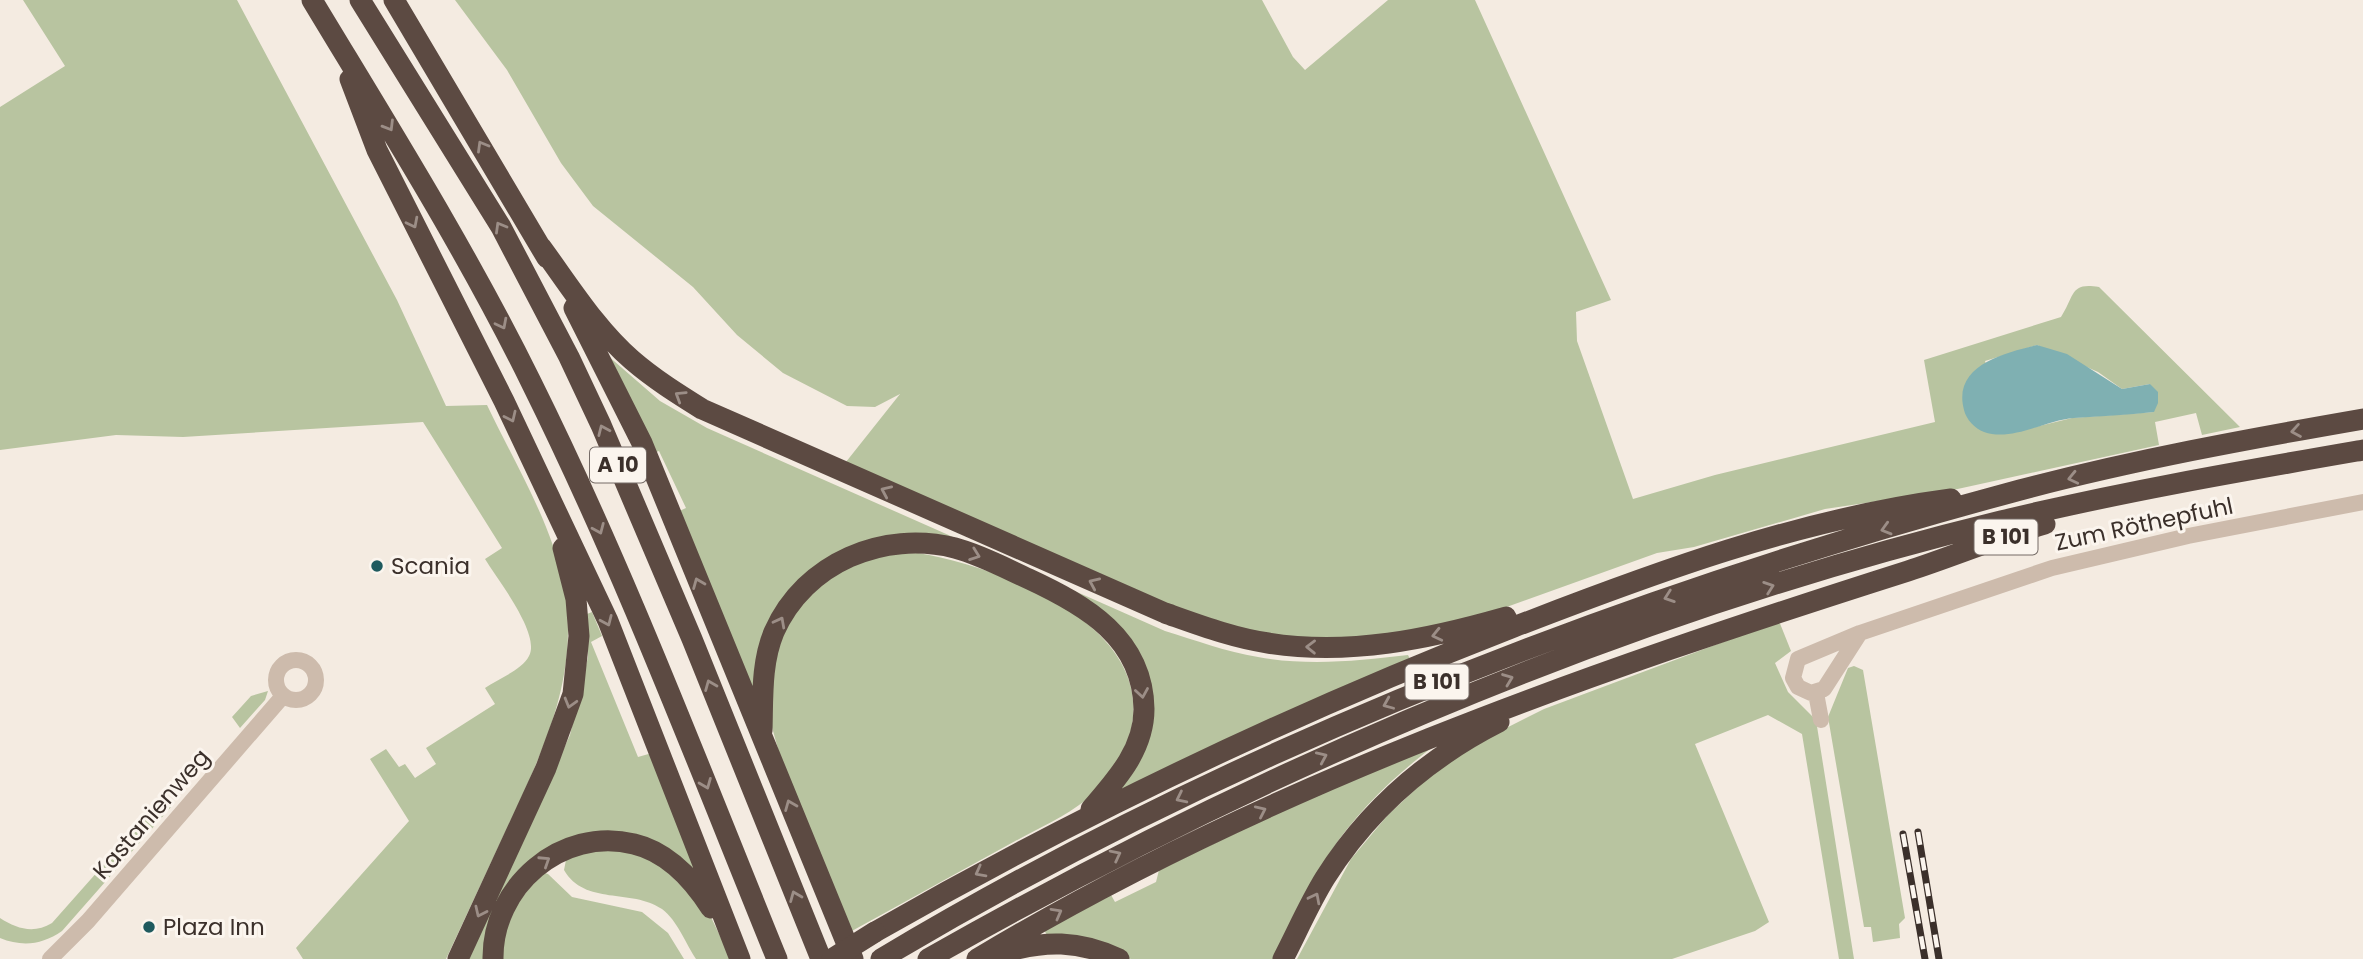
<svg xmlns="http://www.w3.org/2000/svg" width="2363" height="959" font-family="Poppins,sans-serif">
<rect width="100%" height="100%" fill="#f4ebe1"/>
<path fill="#b8c4a0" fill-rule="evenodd" d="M 23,0 L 237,0 L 397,300 L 446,406 L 487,405 C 514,462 552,523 564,586 C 580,673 545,747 509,824 C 488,869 467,914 446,959 L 303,959 L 296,948 L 409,821 L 370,759 L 386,749 L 399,767 L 405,764 L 415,778 L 436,764 L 426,748 L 495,704 L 485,688 C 498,679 522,670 529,656 C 541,634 497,579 485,559 L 502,548 L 423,422 L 183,437 L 116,435 L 0,450 L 0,107 L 65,66 Z
M 455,0 L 1262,0 L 1293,57 L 1305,70 L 1388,0 L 1475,0 L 1611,300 L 1576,312 L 1577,341 L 1633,499 L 1715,475 L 1935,422 L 1924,360 L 2061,317 C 2075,295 2070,282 2099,287 L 2240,427 L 2202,435 L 2196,413 L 2155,422 L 2159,445 L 1953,490 L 1825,509 L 1694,547 L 1657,553 L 1465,622 L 1343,643 L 1227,629 L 842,467 L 900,394 L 875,407 L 847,406 L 783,373 L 737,335 L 693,287 L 593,206 L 561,163 L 507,70 ZM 2037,345 L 2098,372 L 2122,389 L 2150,384 L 2154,412 L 2072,418 L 2010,433 L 1985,361 Z
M 599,348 L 660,401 L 707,428 L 1165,631 C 1195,640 1226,652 1258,657 C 1308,666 1358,661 1408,655 L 1410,659 L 1118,793 L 1137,762 L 1135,654 L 979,552 L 840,552 L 756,659 L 753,688 L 675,513 L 686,508 L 659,451 L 649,455 Z
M 918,553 C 1000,567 1155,624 1131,730 C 1126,751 1104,786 1086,800 C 1063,818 1033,831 1008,845 C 955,874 903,903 850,932 L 780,756 L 770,720 L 768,685 L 788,617 L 838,570 L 886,554 Z
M 592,612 L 602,636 L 591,642 L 638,757 L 652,753 L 700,874 L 645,843 L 536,859 L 485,959 L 467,959 L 570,735 L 588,657 L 587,614 Z
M 1779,621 L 1791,651 L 1775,663 L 1788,692 L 1816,720 L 1854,959 L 1839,959 L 1802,734 L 1768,715 L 1695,744 L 1769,922 L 1755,931 L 1672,959 L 1297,959 L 1351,859 L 1387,816 L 1435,771 L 1461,751 L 1544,709 Z
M 1854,666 L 1863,670 L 1905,918 L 1899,924 L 1900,938 L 1873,942 L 1871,927 L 1864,927 L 1828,717 L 1848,668 Z
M 268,691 L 265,700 L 240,728 L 232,717 L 251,696 Z
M 1438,743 C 1396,774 1358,810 1329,854 C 1307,887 1291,925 1273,959 L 1131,959 L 1047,935 L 1044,930 L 1111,895 L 1115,902 L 1156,882 L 1159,870 L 1302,801 Z
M 161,800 L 171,807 L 62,931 C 42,945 22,947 0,938 L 0,918 C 17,929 34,934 52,923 Z
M 612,849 L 654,859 L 709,913 L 731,959 L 696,959 C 686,944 677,920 662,909 C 631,888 585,906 564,870 L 566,860 L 576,854 Z
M 542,872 L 548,874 L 572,897 L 642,912 L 668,933 L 684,959 L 498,959 L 504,921 Z"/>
<path fill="#7fb0b2" d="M 2037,345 L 2067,354 L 2122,389 L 2150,384 L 2158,392 L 2158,403 L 2154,412 C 2127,415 2100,416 2074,418 C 2046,420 2012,442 1984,432 C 1975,429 1966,419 1964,410 C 1952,365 2005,353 2037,345 Z"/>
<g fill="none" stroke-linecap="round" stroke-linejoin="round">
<path stroke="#cdbbac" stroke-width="16" d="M 1860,633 L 1824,689 L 1811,693 L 1798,687 L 1793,678 L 1798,659 L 1860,633 L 2052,568 L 2188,536 L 2363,502
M276 680a20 20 0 1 1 40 0a20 20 0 1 1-40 0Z
M 1816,693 L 1821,720
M 50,959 L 88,921 L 283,696"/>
<path stroke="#5c4a42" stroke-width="21" d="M 312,0 C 388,126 466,250 531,382 C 624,569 698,765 777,959
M 360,0 L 501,227 L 569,357 L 601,425 L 692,639 L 821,959
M 394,0 L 547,258
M 350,79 L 377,150 L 504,401 L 608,621 L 740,959
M 541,247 C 569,285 596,329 632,360 C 654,379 678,394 702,409 L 1165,613 C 1199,625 1233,638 1268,643 C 1349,656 1429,639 1506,617
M 574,308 L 642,443 L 853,959
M 762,731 C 763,698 761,663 774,632 C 805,562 884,530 955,548 C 981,555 1005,568 1029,579 C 1085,605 1143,638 1144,709 C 1144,750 1116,780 1091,809
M 875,932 C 1081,814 1293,713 1514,627 C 1656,572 1799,519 1951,499
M 1003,953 C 1044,940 1079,940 1119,959
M 458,959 L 546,768 L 573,694 L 579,636 L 576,599 L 563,548
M 493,959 C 492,887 561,826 634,844 C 668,852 693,880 711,908
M 881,959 C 1236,747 1622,597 2020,490 C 2133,460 2248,439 2363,419
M 928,959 C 1264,768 1624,613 2001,521 C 2120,492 2242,471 2363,450
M 977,959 C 1266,785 1587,673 1908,571 C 1954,556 1999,537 2045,524
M 1283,959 C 1297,932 1309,904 1325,878 C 1368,810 1428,758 1499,722"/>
<defs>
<path id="rail" d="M 1918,832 L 1939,959
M 1903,834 L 1925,959"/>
</defs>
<use href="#rail" stroke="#3b302b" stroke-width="7"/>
<use href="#rail" stroke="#fbf5ee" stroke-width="4.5" stroke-dasharray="13" stroke-linecap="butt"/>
<path stroke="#5c4a42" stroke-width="21" d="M 832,959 L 875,932"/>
</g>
<defs><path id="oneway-chevron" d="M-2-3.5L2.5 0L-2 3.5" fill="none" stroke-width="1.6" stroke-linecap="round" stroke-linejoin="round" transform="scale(1.75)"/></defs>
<g stroke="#9c8e87">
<use href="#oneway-chevron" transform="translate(389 126) rotate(59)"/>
<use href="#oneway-chevron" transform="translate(482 146) rotate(-120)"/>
<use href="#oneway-chevron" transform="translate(413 223) rotate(63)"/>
<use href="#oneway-chevron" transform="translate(500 227) rotate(-120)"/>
<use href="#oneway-chevron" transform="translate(502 324) rotate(63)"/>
<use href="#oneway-chevron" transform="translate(680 396) rotate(-148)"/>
<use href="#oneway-chevron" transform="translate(511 417) rotate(65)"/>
<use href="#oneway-chevron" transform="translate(603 430) rotate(-114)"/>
<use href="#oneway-chevron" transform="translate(2296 431) rotate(170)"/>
<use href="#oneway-chevron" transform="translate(2073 478) rotate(167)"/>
<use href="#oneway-chevron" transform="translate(886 491) rotate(-156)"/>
<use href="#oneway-chevron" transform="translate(599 529) rotate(67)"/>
<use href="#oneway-chevron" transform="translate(1886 529) rotate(164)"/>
<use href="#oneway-chevron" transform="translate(975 555) rotate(20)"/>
<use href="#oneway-chevron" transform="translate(698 583) rotate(-112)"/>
<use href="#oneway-chevron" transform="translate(1094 583) rotate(-156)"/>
<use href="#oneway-chevron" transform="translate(1769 587) rotate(-19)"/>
<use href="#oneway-chevron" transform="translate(1669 597) rotate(161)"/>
<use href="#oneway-chevron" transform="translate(607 621) rotate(66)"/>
<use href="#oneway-chevron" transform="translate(780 622) rotate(-62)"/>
<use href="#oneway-chevron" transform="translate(1437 635) rotate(167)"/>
<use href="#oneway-chevron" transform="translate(1311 647) rotate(-179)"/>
<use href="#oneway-chevron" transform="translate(1508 679) rotate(-21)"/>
<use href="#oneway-chevron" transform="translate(710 685) rotate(-112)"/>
<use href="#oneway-chevron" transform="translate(1142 693) rotate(81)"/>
<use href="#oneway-chevron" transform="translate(570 703) rotate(106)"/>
<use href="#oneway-chevron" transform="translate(1388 704) rotate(157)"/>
<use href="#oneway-chevron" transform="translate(1322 757) rotate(-24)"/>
<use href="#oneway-chevron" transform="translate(706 784) rotate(68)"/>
<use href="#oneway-chevron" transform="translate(1181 798) rotate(154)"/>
<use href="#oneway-chevron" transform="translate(790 805) rotate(-112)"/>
<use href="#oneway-chevron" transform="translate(1261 811) rotate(-25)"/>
<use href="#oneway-chevron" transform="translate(1116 855) rotate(-27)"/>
<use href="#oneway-chevron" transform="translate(545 861) rotate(-33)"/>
<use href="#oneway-chevron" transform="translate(980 872) rotate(152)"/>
<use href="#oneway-chevron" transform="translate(795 896) rotate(-112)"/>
<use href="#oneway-chevron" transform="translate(1315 898) rotate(-63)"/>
<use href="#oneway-chevron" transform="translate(480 912) rotate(115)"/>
<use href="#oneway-chevron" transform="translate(1057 913) rotate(-29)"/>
</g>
<g fill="#1f5a5e" stroke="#fbf5ee" stroke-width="2.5">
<circle cx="377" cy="566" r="7"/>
<circle cx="149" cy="927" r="7"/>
</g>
<g text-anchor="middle" stroke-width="6" stroke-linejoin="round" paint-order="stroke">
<g fill="#fbf5ee" stroke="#756b66" stroke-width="2">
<rect x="590" y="447.5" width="56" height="35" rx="5"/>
<rect x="1974.5" y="519.5" width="63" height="35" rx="5"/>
<rect x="1405.5" y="664.5" width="63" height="35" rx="5"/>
</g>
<g font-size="21" font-weight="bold" fill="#3b302b">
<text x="618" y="472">A 10</text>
<text x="2006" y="544">B 101</text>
<text x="1437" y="689">B 101</text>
</g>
<g font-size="23" fill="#3b302b" stroke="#fbf5ee">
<text transform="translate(2144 524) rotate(-12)" y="8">Zum Röthepfuhl</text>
<text transform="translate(151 814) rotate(-49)" y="8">Kastanienweg</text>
</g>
<g font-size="23" fill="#3b302b" stroke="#fbf5ee" text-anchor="start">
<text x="391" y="574">Scania</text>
<text x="163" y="935">Plaza Inn</text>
</g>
</g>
</svg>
